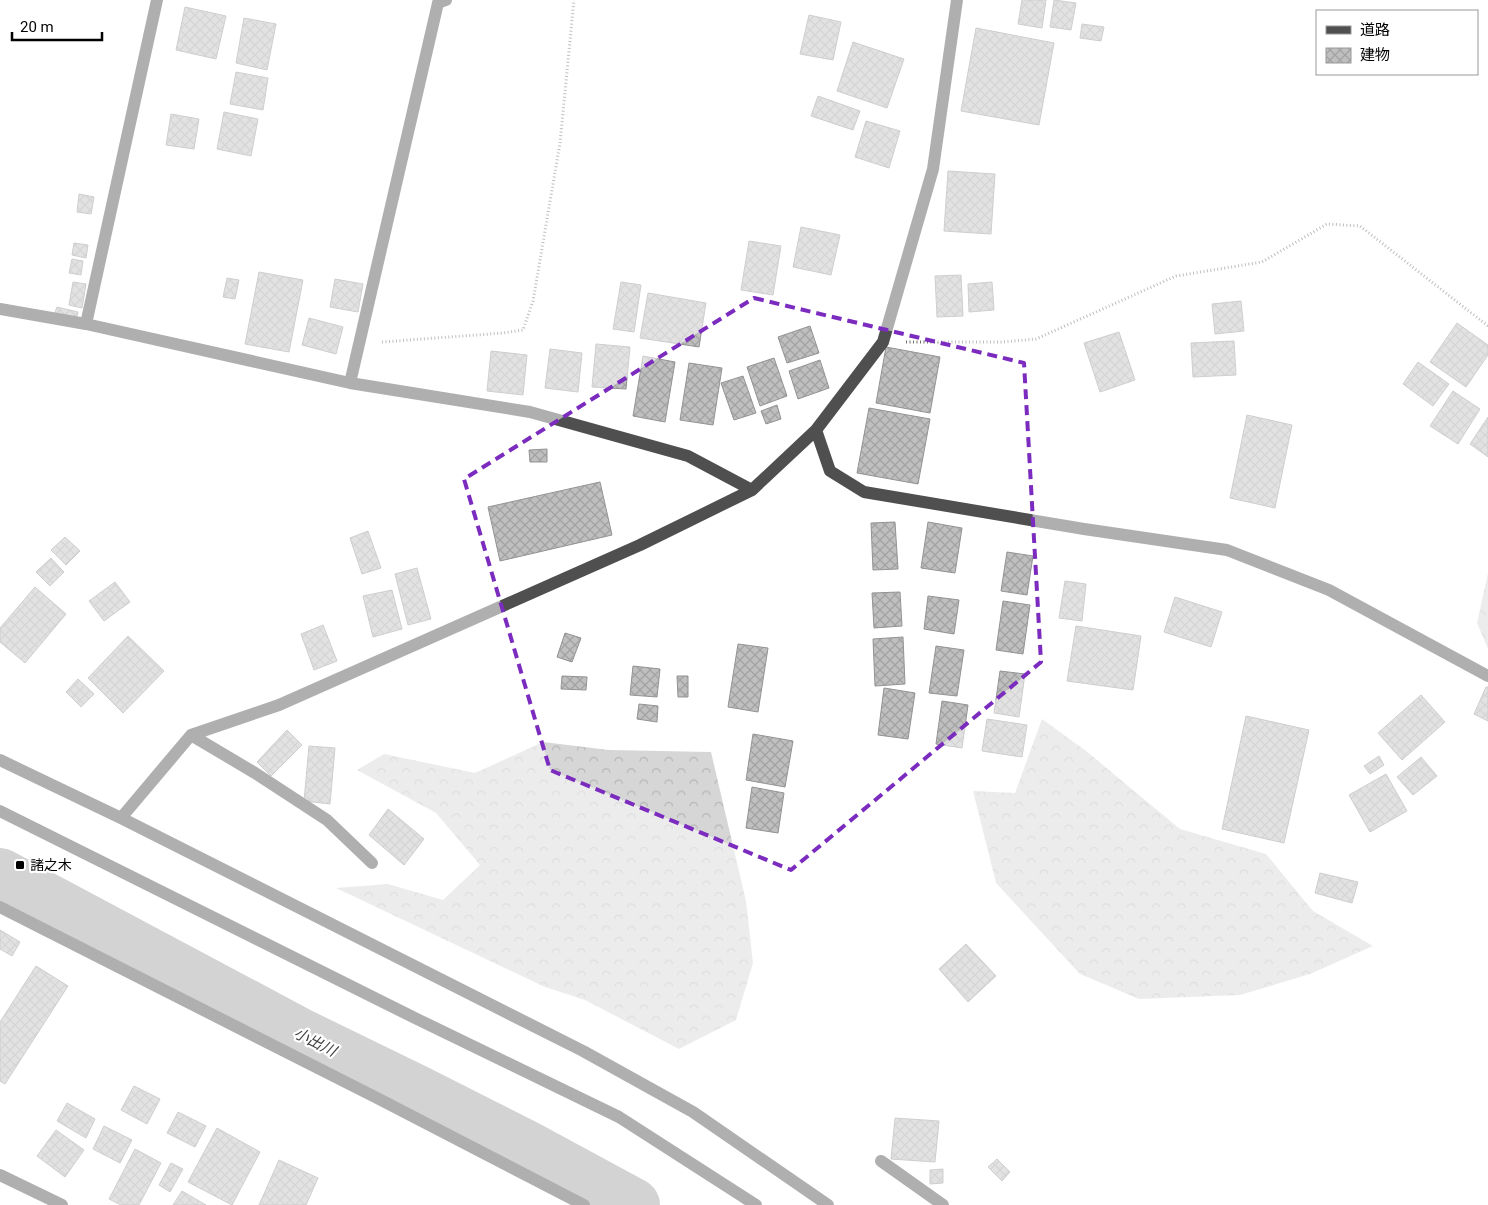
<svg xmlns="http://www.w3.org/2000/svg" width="1488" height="1205" font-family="Roboto,'Noto Sans JP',sans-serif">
<defs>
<pattern id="forest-crowns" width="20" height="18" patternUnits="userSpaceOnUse" patternTransform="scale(1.25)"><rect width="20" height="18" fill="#d6d6d6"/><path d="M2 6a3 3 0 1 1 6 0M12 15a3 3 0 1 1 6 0" fill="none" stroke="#b6b6b6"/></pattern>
<pattern id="building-cross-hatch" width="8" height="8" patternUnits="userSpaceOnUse" patternTransform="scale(1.25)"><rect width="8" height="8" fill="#bfbfbf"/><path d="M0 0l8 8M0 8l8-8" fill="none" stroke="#a2a2a2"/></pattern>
</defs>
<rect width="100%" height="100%" fill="#fff"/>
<path fill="url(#forest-crowns)" d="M 1488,573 L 1488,649 L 1477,623 Z
M 1042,719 L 1086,751 L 1180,829 L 1266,854 L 1313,911 L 1373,946 L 1310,974 L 1240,995 L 1139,999 L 1080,974 L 996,883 L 973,791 L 1015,793 Z
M 543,742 L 609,750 L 711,752 L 746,901 L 753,963 L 736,1020 L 679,1049 L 585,1000 L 545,987 L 336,888 L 388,884 L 443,900 L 480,865 L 436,813 L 357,770 L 384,754 L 475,773 Z"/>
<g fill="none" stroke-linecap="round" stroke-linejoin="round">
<path stroke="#9d9d9d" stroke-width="54" d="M 0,875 L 300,1035 L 417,1092 L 524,1146 L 633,1205"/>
</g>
<path fill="url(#building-cross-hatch)" stroke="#939393" d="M 1022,0 L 1046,0 L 1042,28 L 1018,24 Z
M 1054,0 L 1076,3 L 1071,30 L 1050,27 Z
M 185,7 L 226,16 L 216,59 L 176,50 Z
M 809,15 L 841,22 L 833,60 L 800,54 Z
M 244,18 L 276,24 L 267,70 L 236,63 Z
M 1082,24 L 1104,27 L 1101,41 L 1080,38 Z
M 976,28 L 1054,43 L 1039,125 L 961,111 Z
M 853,42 L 904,59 L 887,108 L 837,91 Z
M 236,72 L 268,78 L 263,110 L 230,104 Z
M 818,96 L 860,111 L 853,130 L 811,116 Z
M 224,112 L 258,119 L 251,156 L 217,149 Z
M 171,114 L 199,119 L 194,149 L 166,145 Z
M 866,121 L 900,131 L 889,168 L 855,157 Z
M 948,171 L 995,174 L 991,234 L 944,231 Z
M 79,194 L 94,197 L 91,214 L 77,212 Z
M 801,227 L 840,235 L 831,275 L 793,267 Z
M 749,241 L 781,246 L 773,295 L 741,290 Z
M 74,243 L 88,245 L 86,258 L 72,255 Z
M 72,259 L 83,261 L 81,275 L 69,273 Z
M 259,272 L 303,280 L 289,352 L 245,344 Z
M 961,275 L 963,316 L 937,317 L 935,276 Z
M 227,278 L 239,280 L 235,299 L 223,297 Z
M 335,279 L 363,284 L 358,312 L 330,307 Z
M 73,282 L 86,284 L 82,308 L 69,305 Z
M 621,282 L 641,285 L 634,332 L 613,329 Z
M 992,282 L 994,310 L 969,312 L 968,284 Z
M 648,293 L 706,303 L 699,347 L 640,338 Z
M 1241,301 L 1244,331 L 1215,334 L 1212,304 Z
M 57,307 L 78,312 L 76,320 L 54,315 Z
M 309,318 L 343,327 L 336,354 L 302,345 Z
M 1457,323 L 1488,345 L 1488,355 L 1466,387 L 1430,362 Z
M 810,326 L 819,353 L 787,363 L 778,337 Z
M 1119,332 L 1135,380 L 1100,392 L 1084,343 Z
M 1234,341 L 1236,375 L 1193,377 L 1191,343 Z
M 596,344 L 630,347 L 626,389 L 592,387 Z
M 886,347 L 940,357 L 930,413 L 876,403 Z
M 550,349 L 582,353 L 578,392 L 545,388 Z
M 491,351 L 527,355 L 523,395 L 487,391 Z
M 643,356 L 675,362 L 665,422 L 633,416 Z
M 774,358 L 787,396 L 760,406 L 747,367 Z
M 820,360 L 829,388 L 798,399 L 789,371 Z
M 1418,362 L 1449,384 L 1433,406 L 1403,384 Z
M 689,363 L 722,368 L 713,425 L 680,420 Z
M 743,376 L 756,413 L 734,420 L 721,383 Z
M 1453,391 L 1480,409 L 1458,444 L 1430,426 Z
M 777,405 L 781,419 L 766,424 L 761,411 Z
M 869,408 L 930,419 L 918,484 L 857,473 Z
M 1247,415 L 1292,425 L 1275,508 L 1230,498 Z
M 1488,417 L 1488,457 L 1470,444 Z
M 547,449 L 547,462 L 530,462 L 529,450 Z
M 600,482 L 612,535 L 500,561 L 488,507 Z
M 895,522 L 898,569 L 873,570 L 871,523 Z
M 928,522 L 962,528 L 955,573 L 921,568 Z
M 368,531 L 381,568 L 362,574 L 350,538 Z
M 65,537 L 80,551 L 66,565 L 51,550 Z
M 1007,552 L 1033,556 L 1027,595 L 1001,591 Z
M 51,558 L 64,572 L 50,586 L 36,572 Z
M 417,568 L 431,619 L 408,625 L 395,574 Z
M 1065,581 L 1086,584 L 1082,621 L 1059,618 Z
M 115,582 L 130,602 L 104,621 L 89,601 Z
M 35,587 L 66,614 L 25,663 L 0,642 L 0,628 Z
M 392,590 L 402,629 L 373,637 L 363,596 Z
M 900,592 L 902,626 L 874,628 L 872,593 Z
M 928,596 L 959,600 L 954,634 L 924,629 Z
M 1175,597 L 1222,612 L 1211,647 L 1164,632 Z
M 1003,601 L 1030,605 L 1023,654 L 996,650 Z
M 323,625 L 337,661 L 314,670 L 301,634 Z
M 1076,626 L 1141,636 L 1133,690 L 1067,681 Z
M 565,633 L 581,638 L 572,662 L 557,657 Z
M 128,636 L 164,671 L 123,713 L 88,678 Z
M 903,637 L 905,684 L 875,686 L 873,639 Z
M 738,644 L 768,648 L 758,712 L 728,707 Z
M 936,646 L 964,650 L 957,696 L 929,693 Z
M 633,666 L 660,669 L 657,697 L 630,695 Z
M 1000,671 L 1025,674 L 1019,717 L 994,713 Z
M 562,676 L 587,677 L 586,690 L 561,689 Z
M 677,676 L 688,676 L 688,697 L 678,697 Z
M 78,679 L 94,694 L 81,707 L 66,692 Z
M 1486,687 L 1488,687 L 1488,721 L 1474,714 Z
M 884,688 L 915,693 L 908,739 L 878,735 Z
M 1421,695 L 1445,722 L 1402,760 L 1378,733 Z
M 942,701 L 968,705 L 962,748 L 936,744 Z
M 639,704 L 658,706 L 657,722 L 637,719 Z
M 1246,716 L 1309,730 L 1284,843 L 1222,829 Z
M 987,719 L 1027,725 L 1022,757 L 982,751 Z
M 287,730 L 302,745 L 271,776 L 257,762 Z
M 753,734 L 793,741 L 785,787 L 746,780 Z
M 309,746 L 335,748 L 330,804 L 304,801 Z
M 1379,756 L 1384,765 L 1370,774 L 1364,766 Z
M 1421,757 L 1437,776 L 1413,795 L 1397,777 Z
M 1386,774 L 1407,811 L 1370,832 L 1349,795 Z
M 752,787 L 784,793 L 778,833 L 746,828 Z
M 388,809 L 424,839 L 404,865 L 369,835 Z
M 1320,873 L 1358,882 L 1352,903 L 1315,893 Z
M 0,930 L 20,942 L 12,956 L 0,949 Z
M 966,944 L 996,976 L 968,1002 L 939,969 Z
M 36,966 L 68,986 L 5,1084 L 0,1081 L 0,1022 Z
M 134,1086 L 160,1099 L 147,1124 L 121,1110 Z
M 67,1103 L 95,1119 L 86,1138 L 57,1121 Z
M 178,1112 L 206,1126 L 195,1147 L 167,1133 Z
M 895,1118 L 939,1121 L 935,1162 L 891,1159 Z
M 104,1126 L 132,1140 L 120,1163 L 93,1149 Z
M 217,1128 L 260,1152 L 232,1205 L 188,1182 Z
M 56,1130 L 84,1150 L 65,1177 L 37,1156 Z
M 135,1149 L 161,1163 L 139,1205 L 121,1205 L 109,1199 Z
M 997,1159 L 1010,1172 L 1002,1181 L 988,1167 Z
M 279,1160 L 318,1178 L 306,1205 L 259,1205 Z
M 171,1163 L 183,1169 L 170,1192 L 159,1185 Z
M 943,1169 L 943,1183 L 930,1184 L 930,1170 Z
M 182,1191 L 206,1205 L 173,1205 Z"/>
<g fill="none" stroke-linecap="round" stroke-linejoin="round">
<path stroke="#717171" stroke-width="3" stroke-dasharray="1 2.5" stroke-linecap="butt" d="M 382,342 L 503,333 L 523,330 L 533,301 L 560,143 L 574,0
M 906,342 L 1002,342 L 1036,339 L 1176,276 L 1262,262 L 1327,224 L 1360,226 L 1488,326"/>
<path stroke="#4f4f4f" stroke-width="12" d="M 0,309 L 86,324 L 350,383 L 530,412 L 688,456 L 752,490
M 86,324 L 157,0
M 350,383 L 438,3 L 446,0
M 816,430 L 830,471 L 864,492 L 1084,529 L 1227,550 L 1329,590 L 1488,676
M 191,735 L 255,773 L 327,820 L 372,863
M 0,760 L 121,818 L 583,1051 L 693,1112 L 828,1205
M 0,811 L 421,1021 L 619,1117 L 756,1205
M 121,818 L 191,735 L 279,705 L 640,545 L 752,490 L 816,430 L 883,342 L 933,169 L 957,0
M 0,907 L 379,1099 L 584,1205
M 881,1161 L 943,1205
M 0,1175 L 62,1205"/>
</g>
<path d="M0 0H1488V1205H0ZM 754,298 L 1024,363 L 1041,662 L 791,870 L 550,770 L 464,479 Z" fill="#fff" fill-opacity=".55" fill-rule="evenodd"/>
<path fill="none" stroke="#7b2cbf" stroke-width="4" stroke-dasharray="10 6" stroke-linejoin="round" d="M 754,298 L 1024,363 L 1041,662 L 791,870 L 550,770 L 464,479 Z"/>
<rect fill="#000" stroke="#fff" stroke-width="2" x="15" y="860" width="10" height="10" rx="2.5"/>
<g text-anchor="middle" stroke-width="4.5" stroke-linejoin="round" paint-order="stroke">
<g font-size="14" fill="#000" stroke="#fff" text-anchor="start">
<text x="30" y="870">諸之木</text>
</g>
<g font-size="15" font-style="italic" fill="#3e3e3e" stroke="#fff">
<text transform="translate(315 1042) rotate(27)" y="5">小出川</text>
</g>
</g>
<rect x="1316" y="10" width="162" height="65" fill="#ffffff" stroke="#999999"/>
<rect x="1326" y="26" width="25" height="8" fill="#4f4f4f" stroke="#999999"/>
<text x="1360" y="35" font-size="15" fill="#000000">道路</text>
<rect x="1326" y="48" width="25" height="15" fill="url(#building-cross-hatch)" stroke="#999999"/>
<text x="1360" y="60" font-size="15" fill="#000000">建物</text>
<path d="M12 32v8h90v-8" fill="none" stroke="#000000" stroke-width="2.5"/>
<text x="20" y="32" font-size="15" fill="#000000" stroke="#ffffff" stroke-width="4" paint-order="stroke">20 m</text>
</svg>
